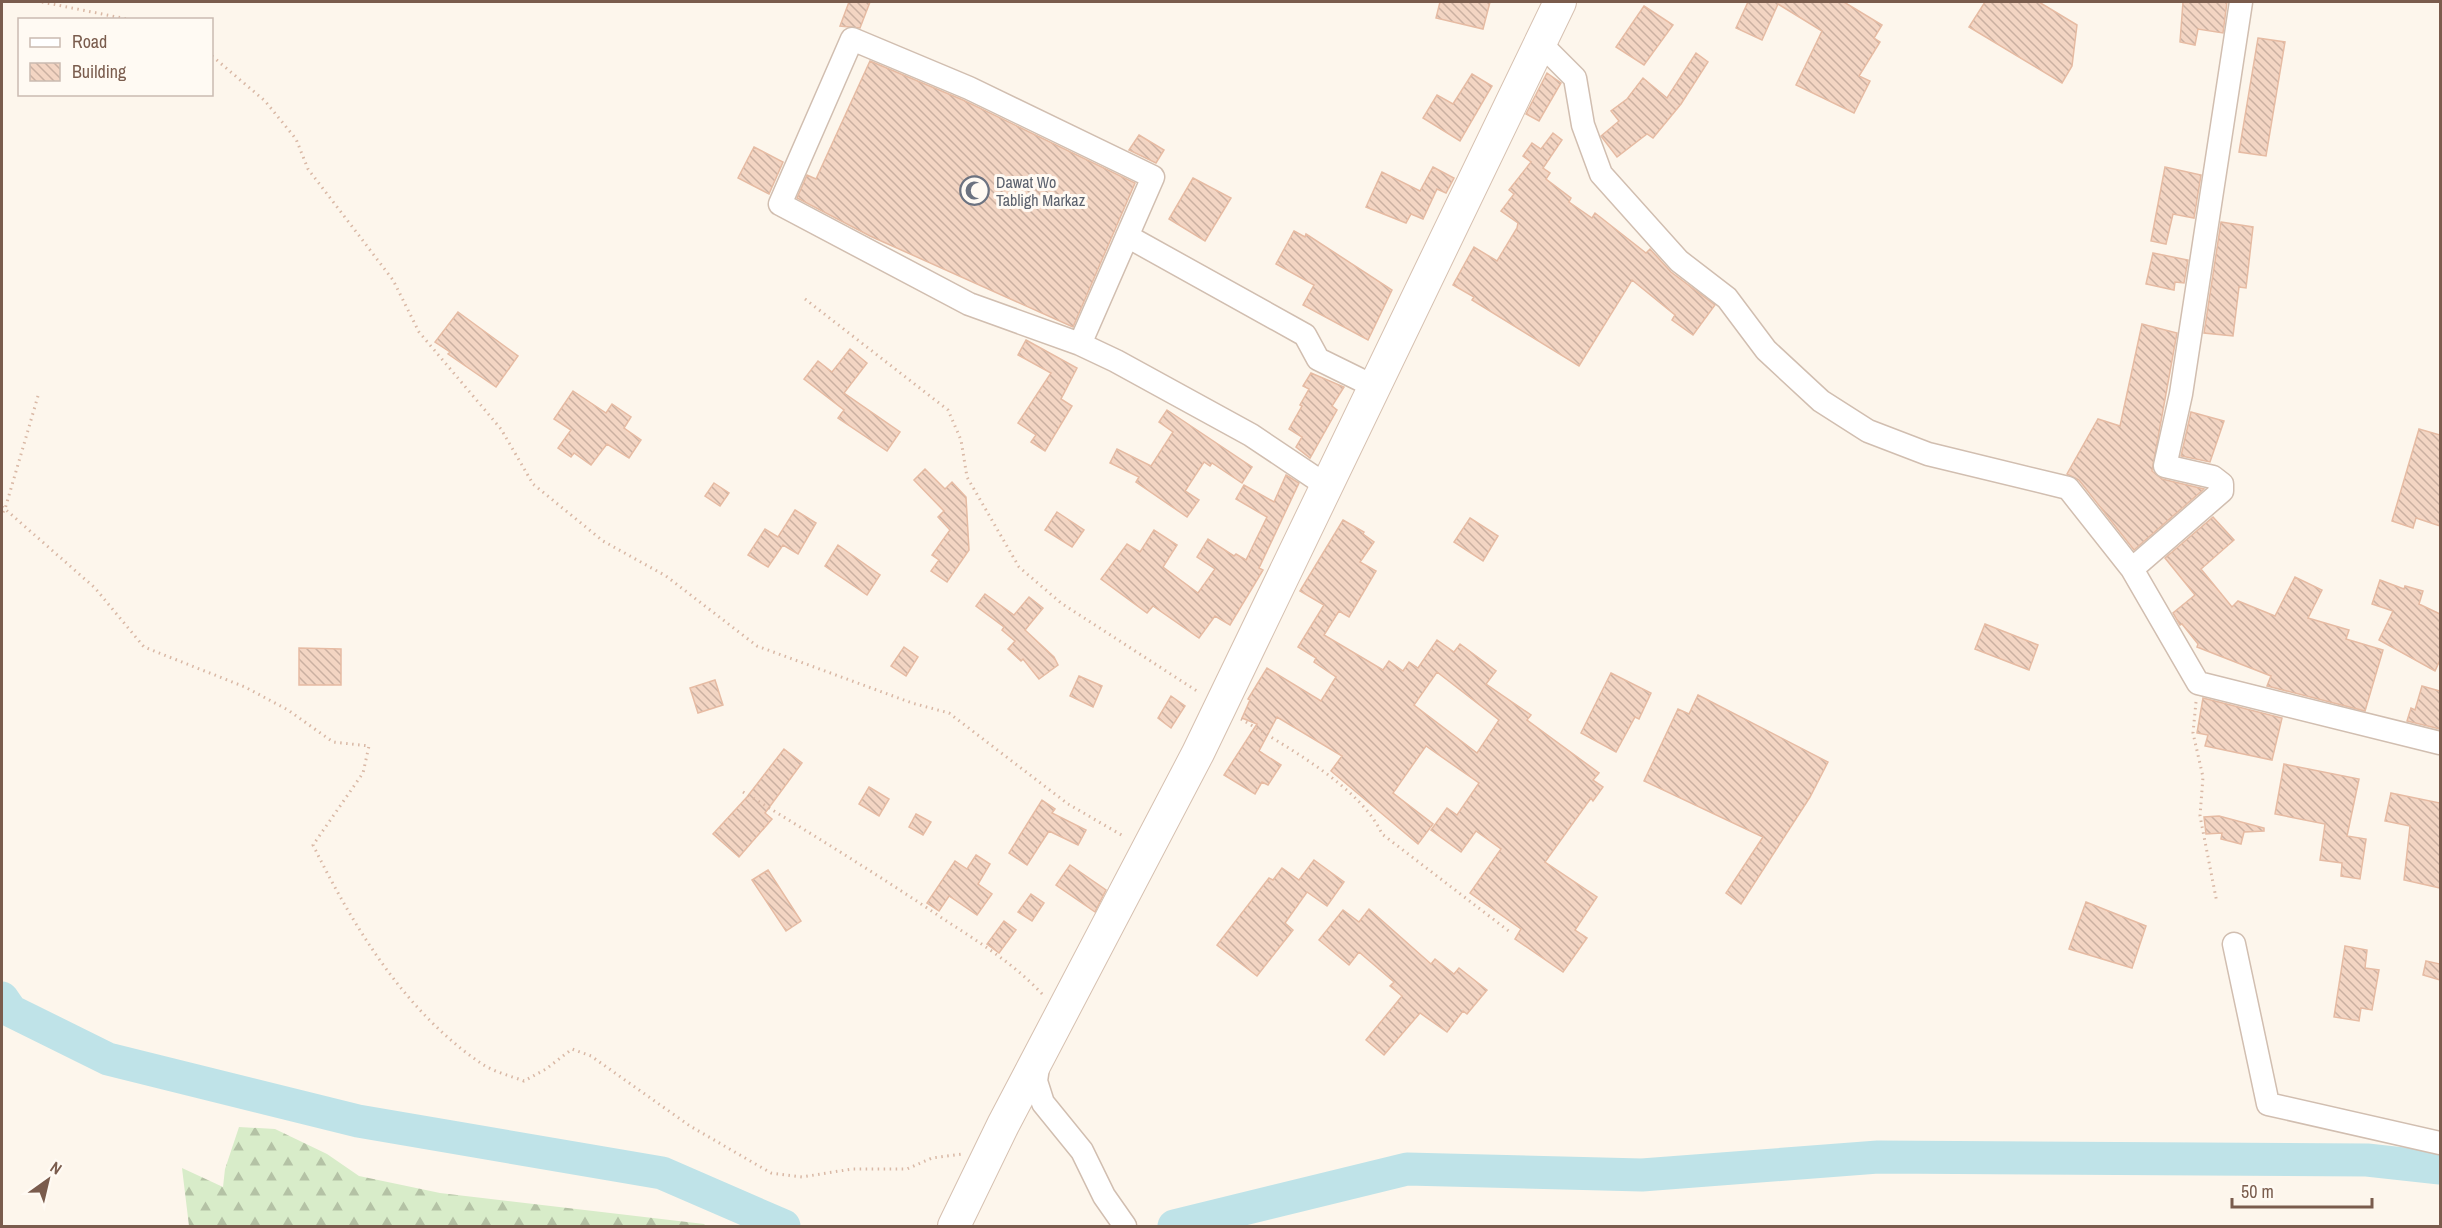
<svg xmlns="http://www.w3.org/2000/svg" width="2442" height="1228" font-family="'Archivo Narrow',sans-serif">
<defs>
<pattern id="forest-firs" width="22" height="20" patternUnits="userSpaceOnUse" patternTransform="scale(1.5)"><rect width="22" height="20" fill="#d8ecc9"/><path d="M5 1l3.5 6h-7zM16 11l3.5 6h-7z" fill="#b4c2a5"/></pattern>
<pattern id="building-back-hatch" width="6" height="6" patternUnits="userSpaceOnUse" patternTransform="scale(1.5)"><rect width="6" height="6" fill="#f3d5c3"/><path d="M-1 5l2 2M0 0l6 6M5-1l2 2" fill="none" stroke="#cab0a1"/></pattern>
</defs>
<rect width="100%" height="100%" fill="#fdf6ec"/>
<path fill="url(#forest-firs)" d="M 239,1127 L 275,1129 L 327,1154 L 359,1176 L 440,1193 L 704,1224 L 706,1226 L 189,1226 L 182,1168 L 223,1187 L 225,1169 Z"/>
<g fill="none" stroke-linecap="round" stroke-linejoin="round">
<path stroke="#bfe3e8" stroke-width="33" d="M 2,998 L 11,1011 L 108,1059 L 358,1121 L 662,1173 L 784,1226
M 1174,1226 L 1407,1169 L 1642,1175 L 1878,1157 L 2367,1160 L 2440,1168"/>
</g>
<path fill="url(#building-back-hatch)" stroke="#e6bba3" stroke-width="1.5" fill-rule="evenodd" d="M 849,2 L 870,2 L 860,28 L 840,26 Z
M 1440,2 L 1490,2 L 1483,29 L 1436,18 Z
M 1748,2 L 1844,2 L 1882,25 L 1874,38 L 1880,42 L 1859,76 L 1870,81 L 1854,113 L 1796,85 L 1822,31 L 1778,4 L 1762,40 L 1736,28 Z
M 1985,2 L 2039,2 L 2077,25 L 2072,66 L 2062,83 L 1969,27 Z
M 2183,2 L 2227,2 L 2223,33 L 2198,29 L 2195,45 L 2180,42 Z
M 1644,6 L 1673,25 L 1644,65 L 1616,47 Z
M 2258,38 L 2285,42 L 2266,156 L 2239,152 Z
M 1696,53 L 1708,62 L 1681,104 L 1653,138 L 1647,134 L 1617,157 L 1601,136 L 1619,121 L 1611,111 L 1627,99 L 1643,78 L 1667,98 Z
M 870,61 L 963,100 L 1135,183 L 1073,327 L 870,236 L 797,198 L 807,175 L 816,179 Z
M 1547,73 L 1561,83 L 1539,121 L 1526,114 Z
M 1472,74 L 1492,86 L 1460,141 L 1423,118 L 1437,95 L 1453,104 Z
M 1553,133 L 1562,140 L 1543,168 L 1550,173 L 1546,179 L 1571,198 L 1569,202 L 1592,218 L 1595,213 L 1646,253 L 1650,249 L 1671,272 L 1715,305 L 1693,335 L 1672,320 L 1675,315 L 1632,280 L 1579,366 L 1472,300 L 1474,297 L 1453,285 L 1474,247 L 1497,261 L 1517,228 L 1518,223 L 1501,211 L 1514,194 L 1509,190 L 1531,162 L 1523,156 L 1532,143 L 1541,149 Z
M 1139,135 L 1164,150 L 1156,163 L 1129,150 Z
M 754,147 L 783,162 L 769,194 L 738,178 Z
M 1433,167 L 1454,178 L 1446,193 L 1437,189 L 1423,219 L 1411,214 L 1406,223 L 1366,207 L 1382,172 L 1420,191 Z
M 2165,167 L 2201,175 L 2194,218 L 2173,214 L 2166,244 L 2151,241 Z
M 1193,178 L 1231,198 L 1205,241 L 1169,219 Z
M 2221,222 L 2253,227 L 2246,288 L 2239,287 L 2233,336 L 2204,333 Z
M 1294,231 L 1305,237 L 1306,234 L 1392,290 L 1368,340 L 1303,305 L 1314,285 L 1276,264 Z
M 2153,253 L 2188,260 L 2184,283 L 2175,282 L 2174,290 L 2146,284 Z
M 458,312 L 518,356 L 496,387 L 448,354 L 450,352 L 435,342 Z
M 2142,324 L 2177,333 L 2152,471 L 2162,479 L 2204,489 L 2134,550 L 2079,480 L 2067,474 L 2098,419 L 2120,426 Z
M 1026,340 L 1077,368 L 1061,399 L 1072,406 L 1045,451 L 1031,442 L 1036,435 L 1018,423 L 1051,373 L 1018,355 Z
M 850,349 L 867,363 L 844,393 L 900,432 L 887,451 L 838,418 L 844,410 L 804,379 L 818,361 L 832,372 Z
M 1311,373 L 1344,387 L 1332,406 L 1337,410 L 1310,458 L 1296,447 L 1302,437 L 1289,429 L 1302,406 L 1300,405 L 1309,389 L 1303,386 Z
M 573,391 L 606,413 L 612,404 L 631,417 L 624,428 L 641,440 L 629,458 L 607,444 L 591,465 L 574,453 L 571,457 L 558,448 L 571,430 L 554,419 Z
M 1167,410 L 1252,467 L 1242,483 L 1212,463 L 1210,466 L 1204,462 L 1185,491 L 1199,500 L 1187,517 L 1136,482 L 1139,477 L 1110,463 L 1117,449 L 1151,466 L 1173,432 L 1159,422 Z
M 2191,412 L 2224,421 L 2210,462 L 2181,456 Z
M 2419,429 L 2440,435 L 2440,526 L 2416,518 L 2413,528 L 2392,521 Z
M 925,469 L 945,489 L 952,482 L 966,497 L 969,550 L 947,582 L 931,571 L 939,560 L 932,555 L 950,530 L 938,517 L 944,511 L 914,480 Z
M 1286,475 L 1299,483 L 1259,568 L 1263,570 L 1230,625 L 1215,616 L 1199,638 L 1153,606 L 1147,613 L 1101,579 L 1127,544 L 1140,552 L 1154,530 L 1177,545 L 1163,567 L 1198,593 L 1215,569 L 1197,557 L 1208,539 L 1234,556 L 1236,554 L 1246,560 L 1267,517 L 1236,499 L 1244,485 L 1274,502 Z
M 714,483 L 729,493 L 720,506 L 705,496 Z
M 795,510 L 816,523 L 798,554 L 783,545 L 768,567 L 748,555 L 765,529 L 778,537 Z
M 1057,512 L 1084,530 L 1072,547 L 1045,530 Z
M 2213,517 L 2234,540 L 2201,569 L 2232,607 L 2238,601 L 2275,616 L 2295,577 L 2322,590 L 2308,618 L 2349,630 L 2346,639 L 2383,650 L 2365,711 L 2267,686 L 2271,676 L 2197,647 L 2198,644 L 2182,624 L 2180,625 L 2173,613 L 2195,595 L 2165,558 Z
M 1470,518 L 1498,536 L 1483,561 L 1454,542 Z
M 1343,520 L 1364,532 L 1363,534 L 1374,542 L 1360,562 L 1376,571 L 1349,617 L 1339,611 L 1324,635 L 1383,670 L 1389,661 L 1403,671 L 1409,662 L 1418,668 L 1437,640 L 1454,652 L 1460,644 L 1496,671 L 1486,684 L 1531,715 L 1527,720 L 1599,773 L 1593,780 L 1603,787 L 1593,801 L 1591,798 L 1545,862 L 1597,897 L 1575,930 L 1587,938 L 1563,972 L 1515,939 L 1521,929 L 1470,893 L 1501,849 L 1476,831 L 1461,852 L 1431,830 L 1447,808 L 1457,815 L 1479,783 L 1426,746 L 1393,793 L 1433,824 L 1418,844 L 1331,771 L 1342,756 L 1277,717 L 1259,751 L 1281,765 L 1268,785 L 1262,782 L 1255,794 L 1224,775 L 1257,724 L 1242,718 L 1250,700 L 1248,699 L 1267,668 L 1321,701 L 1336,677 L 1314,662 L 1316,658 L 1298,647 L 1324,605 L 1300,591 ZM 1437,672 L 1499,720 L 1477,753 L 1414,705 Z
M 838,545 L 880,575 L 867,595 L 825,566 Z
M 2380,580 L 2404,589 L 2405,586 L 2423,591 L 2419,604 L 2440,614 L 2440,660 L 2435,671 L 2379,640 L 2393,611 L 2372,604 Z
M 985,594 L 1014,615 L 1029,597 L 1043,608 L 1025,630 L 1054,657 L 1058,665 L 1039,679 L 1023,659 L 1021,661 L 1008,649 L 1015,641 L 1002,630 L 1004,627 L 976,606 Z
M 1985,624 L 2038,645 L 2029,670 L 1975,649 Z
M 904,647 L 918,657 L 906,676 L 891,666 Z
M 299,648 L 341,649 L 341,685 L 299,685 Z
M 1611,673 L 1651,693 L 1639,719 L 1635,717 L 1616,752 L 1581,733 Z
M 1079,676 L 1102,686 L 1093,707 L 1070,696 Z
M 715,680 L 723,705 L 698,713 L 690,688 Z
M 2422,686 L 2440,691 L 2440,729 L 2407,721 L 2411,708 L 2415,710 Z
M 1698,695 L 1828,762 L 1810,797 L 1741,904 L 1726,893 L 1763,837 L 1644,781 L 1678,709 L 1689,714 Z
M 1171,696 L 1185,706 L 1171,728 L 1158,718 Z
M 2203,698 L 2282,718 L 2272,760 L 2205,746 L 2208,735 L 2197,733 Z
M 784,749 L 802,763 L 765,813 L 772,819 L 739,857 L 713,834 L 747,797 Z
M 2284,764 L 2359,779 L 2347,836 L 2366,839 L 2360,879 L 2341,876 L 2342,863 L 2320,860 L 2325,824 L 2275,814 Z
M 869,787 L 889,799 L 879,816 L 859,804 Z
M 2391,793 L 2440,803 L 2440,888 L 2404,880 L 2410,826 L 2385,821 Z
M 1042,800 L 1055,809 L 1052,813 L 1086,830 L 1078,845 L 1049,831 L 1027,865 L 1009,853 Z
M 916,814 L 931,822 L 923,835 L 909,827 Z
M 2219,816 L 2264,828 L 2264,831 L 2244,832 L 2241,844 L 2221,839 L 2222,833 L 2206,834 L 2204,817 Z
M 976,855 L 990,864 L 978,884 L 992,894 L 977,915 L 949,896 L 939,911 L 927,903 L 955,861 L 967,869 Z
M 1314,860 L 1344,882 L 1327,906 L 1307,892 L 1285,923 L 1293,930 L 1257,976 L 1217,945 L 1269,878 L 1273,880 L 1282,868 L 1299,880 Z
M 1070,865 L 1106,890 L 1095,912 L 1056,885 Z
M 768,870 L 801,921 L 786,931 L 752,880 Z
M 1031,894 L 1044,903 L 1032,921 L 1018,912 Z
M 2086,902 L 2146,926 L 2132,968 L 2069,949 Z
M 1369,909 L 1431,964 L 1435,959 L 1454,974 L 1459,968 L 1487,990 L 1467,1014 L 1463,1011 L 1447,1032 L 1420,1013 L 1384,1055 L 1366,1040 L 1402,996 L 1390,986 L 1394,982 L 1359,952 L 1349,965 L 1319,940 L 1343,910 L 1359,922 Z
M 1004,921 L 1016,930 L 999,953 L 987,944 Z
M 2345,946 L 2367,950 L 2365,968 L 2379,970 L 2372,1010 L 2361,1008 L 2359,1021 L 2334,1017 Z
M 2426,961 L 2440,964 L 2440,980 L 2423,975 Z"/>
<g fill="none" stroke-linecap="round" stroke-linejoin="round">
<defs>
<path id="minor" d="M 2241,2 L 2181,394 L 2165,466 L 2213,477 L 2222,484 L 2222,491 L 2132,569 L 2198,683 L 2440,743
M 1540,43 L 1575,78 L 1583,125 L 1601,174 L 1679,261 L 1727,298 L 1766,350 L 1821,401 L 1868,431 L 1928,454 L 2068,488 L 2132,569
M 1127,236 L 1305,335 L 1318,359 L 1375,387
M 1080,344 L 1153,177 L 969,88 L 852,39 L 780,204 L 969,304 L 1080,344 L 1116,361 L 1251,435 L 1327,486
M 2234,944 L 2268,1104 L 2440,1143
M 1039,1060 L 1036,1081 L 1043,1103 L 1082,1151 L 1104,1196 L 1125,1226"/>
<path id="secondary" d="M 954,1226 L 1003,1125 L 1198,753 L 1560,2"/>
</defs>
<use href="#minor" stroke="#d1beb0" stroke-width="25"/>
<use href="#secondary" stroke="#d6c0b0" stroke-width="34"/>
<path stroke="#d9b8a5" stroke-width="3" stroke-dasharray="1.5 4.5" stroke-linecap="butt" d="M 42,2 L 132,20
M 212,56 L 265,101 L 296,139 L 308,169 L 393,280 L 419,332 L 501,429 L 533,484 L 603,541 L 666,576 L 757,646 L 912,703 L 949,713 L 1068,804 L 1125,837
M 805,299 L 948,410 L 961,440 L 967,477 L 1019,567 L 1061,603 L 1200,693
M 38,396 L 5,509 L 95,588 L 144,647 L 245,687 L 288,710 L 333,742 L 369,746 L 363,773 L 313,845 C 353,926 405,1012 482,1064 C 494,1072 511,1076 524,1081 L 546,1069 L 572,1049 L 591,1056 L 690,1126 L 771,1173 L 802,1177 L 852,1169 L 907,1169 L 932,1158 L 963,1154
M 2,507 L 5,509 L 2,514
M 2196,702 L 2193,733 L 2203,777 L 2200,816 L 2217,903
M 1241,719 C 1285,746 1361,787 1382,834 L 1510,932
M 743,792 C 810,833 877,874 942,918 C 977,941 1015,964 1044,996"/>
<use href="#minor" stroke="#fff" stroke-width="22"/>
<use href="#secondary" stroke="#fff" stroke-width="32"/>
</g>
<defs>
<symbol id="mosque-ring" viewBox="-11 -11 22 22"><circle r="9.5" fill="#fffaf3" stroke="#6b7280" stroke-width="1.5"/><path d="M3.5-4.9A6 6 0 1 0 3.5 4.9A5 5 0 1 1 3.5-4.9Z" fill="#6b7280"/></symbol>
</defs>
<g fill-rule="evenodd">
<use href="#mosque-ring" x="958" y="174" width="33" height="33"/>
</g>
<g text-anchor="middle" stroke-width="6" stroke-linejoin="round" paint-order="stroke">
<g font-size="16" fill="#5b616d" stroke="#fffaf3" text-anchor="start">
<text x="996" y="188">Dawat Wo<tspan x="996" dy="18">Tabligh Markaz</tspan></text>
</g>
</g>
<rect width="2442" height="1228" fill="none" stroke="#7a5c4d" stroke-width="6"/>
<rect x="18" y="18" width="195" height="78" fill="#fffaf3" stroke="#cabbb1" stroke-width="1.5"/>
<rect x="30" y="38" width="30" height="9" fill="#ffffff" stroke="#cabbb1" stroke-width="1.5"/>
<text x="72" y="48" font-size="18" fill="#7a5c4d">Road</text>
<rect x="30" y="63" width="30" height="18" fill="url(#building-back-hatch)" stroke="#cabbb1" stroke-width="1.5"/>
<text x="72" y="78" font-size="18" fill="#7a5c4d">Building</text>
<g transform="translate(48 1180) rotate(34)" stroke="#fffaf3" stroke-width="4.5" paint-order="stroke">
<path d="M0-4.5L10 22L0 15L-10 22Z" fill="#7a5c4d"/>
<text y="-9" font-size="16" font-weight="bold" text-anchor="middle" fill="#7a5c4d">N</text>
</g>
<path d="M2232 1198v9h140v-9" fill="none" stroke="#7a5c4d" stroke-width="3"/>
<text x="2241" y="1198" font-size="18" fill="#7a5c4d" stroke="#fffaf3" stroke-width="4.5" paint-order="stroke">50 m</text>
</svg>
